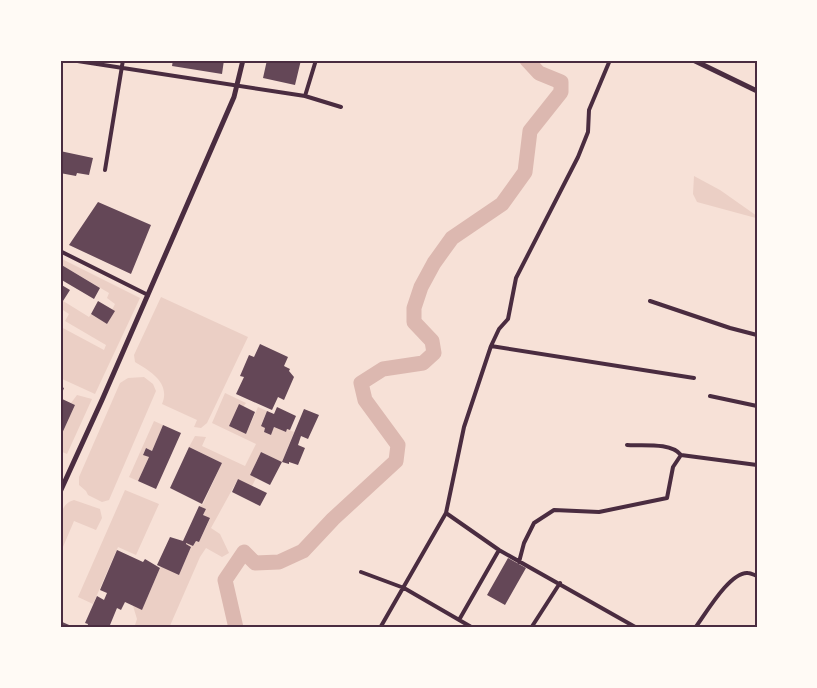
<svg xmlns="http://www.w3.org/2000/svg" width="817" height="688" font-family="'Exo 2',sans-serif">
<rect width="100%" height="100%" fill="#f7e1d7"/>
<path fill="#ebcfc5" d="M 694,176 L 720,190 L 757,216 L 756,218 L 697,202 L 693,194 Z
M 60,258 L 140,298 L 95,394 L 60,378 L 60,329 L 61,327 L 104,350 L 106,345 L 65,321 L 69,314 L 60,308 L 60,299 L 89,317 L 91,314 L 107,324 L 114,312 L 112,310 L 115,304 L 107,298 L 109,293 L 60,264 Z
M 161,297 L 248,337 L 207,423 L 201,428 L 194,427 L 197,420 L 162,404 C 171,383 150,371 135,362 L 134,355 Z
M 144,377 L 153,384 L 156,391 L 109,500 L 102,502 L 88,495 L 86,491 L 79,485 L 79,477 L 120,383 L 128,378 Z
M 225,393 L 246,403 L 229,426 L 246,434 L 258,407 L 267,411 L 261,425 L 265,428 L 264,432 L 271,435 L 274,427 L 286,432 L 287,429 L 294,432 L 282,462 L 261,452 L 250,475 L 256,478 L 252,486 L 238,479 L 211,528 L 220,534 L 229,553 L 222,557 L 206,548 L 200,557 L 169,628 L 134,628 L 137,619 L 133,606 L 142,609 L 161,566 L 179,574 L 191,547 L 186,544 L 186,543 L 193,546 L 196,541 L 199,542 L 210,519 L 203,515 L 206,509 L 199,506 L 203,504 L 222,463 L 189,447 L 195,436 L 206,437 L 202,446 L 245,466 L 256,444 L 212,423 Z
M 77,395 L 92,399 L 67,454 L 60,451 L 60,438 L 75,405 L 71,403 Z
M 154,421 L 163,425 L 152,451 L 146,448 L 143,454 L 149,457 L 138,481 L 129,477 Z
M 125,490 L 159,504 L 136,555 L 118,547 L 93,604 L 78,597 Z
M 74,500 L 100,509 L 102,518 L 96,530 L 74,521 L 60,554 C 60,538 54,505 74,500 Z"/>
<g fill="none" stroke-linecap="round" stroke-linejoin="round">
<path stroke="#dcb8b0" stroke-width="15" d="M 236,628 L 225,580 L 244,552 L 255,563 L 279,562 L 303,551 L 333,519 L 396,461 L 398,445 L 365,400 L 361,383 L 383,369 L 423,363 L 434,353 L 432,341 L 414,322 L 414,308 L 421,287 L 434,263 L 452,238 L 502,204 L 525,172 L 530,131 L 561,92 L 561,82 L 539,73 L 527,60"/>
</g>
<path fill="#644757" d="M 173,60 L 224,60 L 222,74 L 172,66 Z
M 267,60 L 301,60 L 295,85 L 263,78 Z
M 60,151 L 93,158 L 89,175 L 77,173 L 76,176 L 60,173 Z
M 98,202 L 151,225 L 131,274 L 69,245 Z
M 60,264 L 100,288 L 94,299 L 60,279 Z
M 60,284 L 70,290 L 63,301 L 60,299 Z
M 98,301 L 115,311 L 107,324 L 91,314 Z
M 260,344 L 288,357 L 284,366 L 290,369 L 289,371 L 294,377 L 284,400 L 278,397 L 272,410 L 236,394 L 244,377 L 240,376 L 249,355 L 254,357 Z
M 60,386 L 64,388 L 60,398 L 75,405 L 60,438 Z
M 239,404 L 255,412 L 246,434 L 229,426 Z
M 277,407 L 296,416 L 290,430 L 287,429 L 286,432 L 274,427 L 271,435 L 264,432 L 265,428 L 261,426 L 267,411 L 274,414 Z
M 304,409 L 319,415 L 308,439 L 301,436 L 298,445 L 305,448 L 298,465 L 289,462 L 289,464 L 282,462 Z
M 163,425 L 181,433 L 156,489 L 138,481 L 149,457 L 143,455 L 146,448 L 152,451 Z
M 189,447 L 222,463 L 202,504 L 170,488 Z
M 261,452 L 282,462 L 270,485 L 250,475 Z
M 238,479 L 267,493 L 260,506 L 232,492 Z
M 199,506 L 206,509 L 203,515 L 210,518 L 199,542 L 196,541 L 193,546 L 186,543 L 186,544 L 191,547 L 179,575 L 157,565 L 170,537 L 183,541 Z
M 117,550 L 143,562 L 145,559 L 160,568 L 142,610 L 125,602 L 121,610 L 117,608 L 110,625 L 116,628 L 87,628 L 88,624 L 85,623 L 97,596 L 104,600 L 107,593 L 100,590 Z
M 508,558 L 526,568 L 505,605 L 487,595 Z
M 60,621 L 76,628 L 60,628 Z"/>
<g fill="none" stroke-linecap="round" stroke-linejoin="round">
<path stroke="#4a2c40" stroke-width="4" d="M 71,60 L 305,96 L 341,107
M 305,96 L 316,60
M 105,170 L 123,60
M 60,251 L 148,295
M 650,301 L 730,328 L 757,335
M 491,346 L 694,378
M 710,396 L 757,406
M 627,445 C 642,446 671,442 681,455 L 757,465
M 446,513 L 499,550 L 637,628
M 519,562 L 524,543 L 534,523 L 554,510 L 599,512 L 667,498 L 673,467 L 681,455
M 361,572 L 404,588 L 473,628
M 459,620 L 499,550
M 380,628 L 446,513 L 464,427 L 491,346 L 499,329 L 508,319 L 516,278 L 578,157 L 588,132 L 589,110 L 610,60
M 531,628 L 560,583
M 695,628 C 705,615 730,571 748,573 C 751,573 754,575 757,576"/>
<path stroke="#4a2c40" stroke-width="5" d="M 693,60 L 757,91
M 60,492 L 102,400 L 234,97 L 243,60"/>
</g>
<rect width="817" height="688" fill="none" stroke="#fffaf5" stroke-width="123"/>
<rect x="62" y="62" width="694" height="564" fill="none" stroke="#4a2c40" stroke-width="2"/>
</svg>
